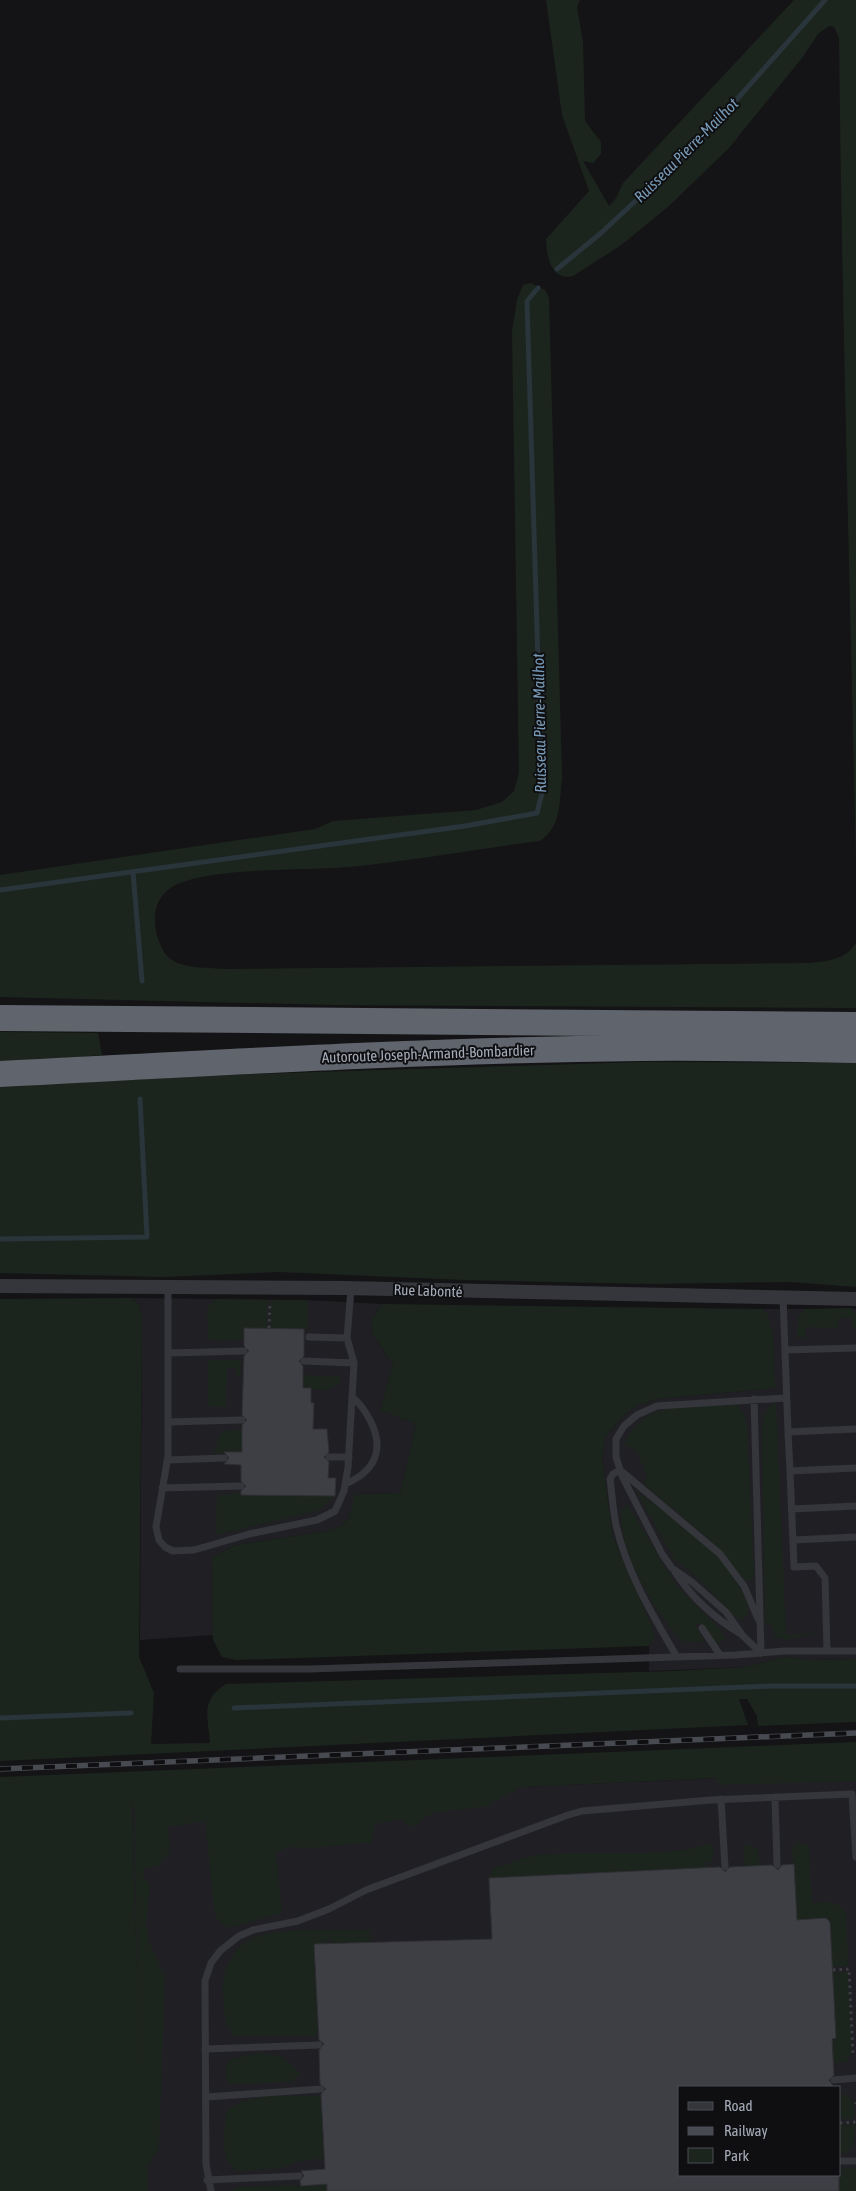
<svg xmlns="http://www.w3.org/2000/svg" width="856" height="2191" font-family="'Asap Condensed',sans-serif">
<rect width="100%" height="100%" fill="#141416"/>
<path fill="#202024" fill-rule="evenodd" d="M 132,1298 L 306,1300 L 382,1304 L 371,1320 L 372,1333 L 393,1365 L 380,1410 L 416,1424 L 400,1493 L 356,1494 L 349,1517 L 343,1525 L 328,1531 L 236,1545 L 212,1557 L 213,1635 L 140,1640 L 142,1319 L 139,1304 Z
M 761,1309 L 856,1309 L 856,1659 L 808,1660 L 785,1657 L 745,1667 L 649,1671 L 649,1646 L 654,1638 L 613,1537 L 602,1457 L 606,1436 L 623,1416 L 636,1406 L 656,1399 L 774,1388 L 766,1312 Z
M 856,1772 L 856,2191 L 142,2191 L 132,1804 ZM 680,2087 L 840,2087 L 840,2175 L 680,2175 Z"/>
<path fill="#1c251d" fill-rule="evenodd" d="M 546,0 L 580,0 L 577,7 L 583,42 L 585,121 L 601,142 L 601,154 L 593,163 L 583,161 L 609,206 L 616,198 L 623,183 L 794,0 L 856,0 L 856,862 C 850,587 842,313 839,38 L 834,27 L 829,26 L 818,34 L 802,58 L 729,148 L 669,206 L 620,246 L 573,276 C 550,281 547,256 546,239 L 589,191 L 562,115 Z
M 531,283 L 545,290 L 549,298 L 562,777 C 559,802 562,826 540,841 C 476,849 412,861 348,867 C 307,871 198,866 168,890 C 149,905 153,933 164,952 C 175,970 206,967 224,969 L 809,963 C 828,961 845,960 856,943 L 856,1008 L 334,1005 L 0,997 L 0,875 L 315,829 L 333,821 L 476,810 L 502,802 L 514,791 L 519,773 L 512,331 L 517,300 L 523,285 Z
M 0,1032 L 98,1033 L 102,1055 L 0,1063 Z
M 642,1062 L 856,1063 L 856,1287 L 790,1282 L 649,1284 L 464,1280 L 279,1272 L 163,1277 L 0,1273 L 0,1086 L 253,1074 Z
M 132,1298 L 139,1304 L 142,1318 L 139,1657 L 154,1693 L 151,1744 L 210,1743 C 208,1715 200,1701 226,1684 L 673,1671 L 745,1667 L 785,1657 L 808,1660 L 856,1659 L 856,1722 L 758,1726 L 757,1716 L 747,1699 L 739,1699 L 748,1725 L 0,1761 L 0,1299 Z
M 217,1299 L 268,1300 L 267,1328 L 244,1328 L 244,1340 L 214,1341 L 208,1339 L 207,1308 Z
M 271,1300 L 306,1300 L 308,1303 L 307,1329 L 271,1328 Z
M 382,1304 L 761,1309 L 766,1312 L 773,1331 L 775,1388 L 656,1399 L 636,1406 L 623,1416 L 606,1436 L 602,1457 L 613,1537 L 652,1627 L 655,1638 L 649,1646 L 236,1660 L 222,1657 L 213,1640 L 212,1557 L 236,1545 L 328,1531 L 343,1525 L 349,1517 L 355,1494 L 400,1493 L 416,1424 L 380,1410 L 393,1365 L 372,1333 L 371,1320 Z
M 852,1308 L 856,1314 L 856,1327 L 850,1328 L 853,1321 L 851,1318 L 843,1317 L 838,1320 L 838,1328 L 805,1327 L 805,1338 L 797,1338 L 798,1317 L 806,1309 Z
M 208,1360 L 241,1360 L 240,1376 L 236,1377 L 236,1368 L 227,1368 L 226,1407 L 211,1407 L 208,1404 Z
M 303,1375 L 340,1377 L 339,1384 L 325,1390 L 303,1388 Z
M 776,1401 L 786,1635 L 821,1633 L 786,1640 L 775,1637 L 772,1626 L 765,1621 L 762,1428 C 763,1415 766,1408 776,1401 Z
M 737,1405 L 743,1412 L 747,1425 L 754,1575 L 750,1582 L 744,1580 L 719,1548 L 644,1484 L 647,1476 L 636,1450 L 625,1445 C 627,1439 630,1432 634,1428 C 657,1400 705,1406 737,1405 Z
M 242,1430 L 242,1452 L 214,1454 L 219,1436 L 223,1431 Z
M 636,1491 C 679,1522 715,1542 741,1590 C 746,1599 752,1608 746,1618 L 742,1620 L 734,1616 L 697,1577 L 674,1559 Z
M 241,1493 L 241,1495 L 335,1496 L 317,1511 L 216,1535 L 217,1496 Z
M 628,1505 L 676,1585 L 721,1630 L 726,1639 L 716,1643 L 703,1624 L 695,1624 L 704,1641 L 684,1643 C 657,1616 616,1549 622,1509 Z
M 856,1742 L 856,1781 L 718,1785 L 717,1778 L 522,1787 L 484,1807 L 437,1812 L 427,1816 L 413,1828 L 400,1819 L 375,1824 L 372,1842 L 311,1848 L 288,1847 L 276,1853 L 282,1913 L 227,1928 L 216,1917 L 214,1907 L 205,1821 L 168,1827 L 170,1851 L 158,1866 L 144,1869 L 143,1875 L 150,1885 L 146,1922 L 148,1938 L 165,1977 L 159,2147 L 147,2168 L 148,2191 L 0,2191 L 0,1777 ZM 133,1804 L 134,1805 L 140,2075 L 132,1805 Z
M 799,1842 L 808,1845 L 809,1849 L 812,1903 C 826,1902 837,1899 846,1912 L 848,1966 L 832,1967 L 830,1922 L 826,1918 L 797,1920 L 792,1848 Z
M 713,1843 L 713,1861 L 706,1862 L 706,1868 L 489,1878 L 493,1869 L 534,1855 L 573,1853 L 647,1853 L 685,1850 Z
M 744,1844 L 757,1848 L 760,1866 L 745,1866 Z
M 371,1930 L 371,1943 L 331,1944 L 331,1939 L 327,1939 L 327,1944 L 314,1945 L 318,2036 L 235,2036 C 222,2023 224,2005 223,1989 C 222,1968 235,1944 256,1937 C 287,1927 337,1931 371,1930 Z
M 848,1972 L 852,2053 L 846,2062 L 833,2063 L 832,2039 L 836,2038 L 833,1973 Z
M 261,2053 L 283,2057 L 299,2072 L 299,2076 L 290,2082 L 231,2084 L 226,2081 L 226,2068 L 229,2061 L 239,2057 Z
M 840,2094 L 850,2097 L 854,2103 L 855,2119 L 841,2119 Z
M 321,2096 L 324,2158 L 295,2162 L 282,2168 L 236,2171 C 219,2158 225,2131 226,2112 C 248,2090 292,2097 321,2096 Z
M 855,2124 C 855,2138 856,2152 840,2154 L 840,2125 Z
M 855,2168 L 856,2191 L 839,2191 L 840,2169 Z
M 327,2184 L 327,2191 L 231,2191 L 238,2187 Z"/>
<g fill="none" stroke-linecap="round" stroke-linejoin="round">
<path stroke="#29343b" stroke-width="5" d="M 557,269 L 601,233 L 699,142 L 825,0
M 133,872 L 142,981
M 0,890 L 465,826 L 537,813 L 542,793 L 527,301 L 538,288
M 0,1239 L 147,1237 L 140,1099
M 234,1708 L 772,1686 L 856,1686
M 0,1718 L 131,1713"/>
</g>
<path fill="#3e3f44" stroke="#2e2e33" d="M 244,1328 L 304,1329 L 304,1356 L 299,1361 L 303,1366 L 303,1388 L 311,1388 L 311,1403 L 314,1403 L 313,1429 L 327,1429 L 329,1452 L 324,1457 L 329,1462 L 328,1478 L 336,1478 L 335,1496 L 241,1495 L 241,1491 L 246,1486 L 241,1481 L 241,1465 L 224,1464 L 229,1458 L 224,1452 L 242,1452 L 242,1425 L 247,1420 L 242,1415 L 244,1356 L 249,1351 L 244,1346 Z
M 794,1864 L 797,1920 L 826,1918 L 830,1922 L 836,2038 L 832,2039 L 834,2075 L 829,2080 L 834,2087 L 680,2087 L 680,2175 L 839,2175 L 839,2191 L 327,2191 L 327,2184 L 301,2186 L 300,2181 L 304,2176 L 301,2171 L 325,2169 L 321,2094 L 326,2089 L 320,2084 L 319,2050 L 324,2044 L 319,2040 L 314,1944 L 492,1939 L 489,1878 L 720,1867 L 725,1872 L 730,1867 L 772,1865 L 778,1870 L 782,1865 Z"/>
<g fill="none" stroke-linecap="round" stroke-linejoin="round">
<path stroke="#3b3d43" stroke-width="3" stroke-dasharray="2.5 4" stroke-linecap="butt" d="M 269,1328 L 270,1302
M 833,1970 L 849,1969 L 853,2055
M 856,2102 L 856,2104
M 840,2123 L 856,2122"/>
<path stroke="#35363c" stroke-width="7" d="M 168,1289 L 168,1456 L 156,1527 L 159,1540 L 165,1547 L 173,1551 L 194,1550 L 249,1534 L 317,1520 L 335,1511 L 344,1491 L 348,1467 L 354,1363 L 347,1338
M 783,1297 L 788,1432 L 856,1429
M 309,1337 L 347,1338 L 351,1289
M 785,1350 L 856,1348
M 168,1353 L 244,1351
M 304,1361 L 354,1363
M 754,1399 L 761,1653
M 168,1422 L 242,1420
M 788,1432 L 790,1471 L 856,1468
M 329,1457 L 349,1457
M 167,1460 L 224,1458
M 620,1470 L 720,1554 L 744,1586 L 758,1619
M 620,1470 L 613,1474 L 610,1479 C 612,1494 613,1510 616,1525 C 627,1573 652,1614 677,1657
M 790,1471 L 794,1567 L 816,1566 L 825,1578 L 827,1651
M 345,1484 C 374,1472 385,1451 371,1422 C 366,1412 361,1404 352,1397
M 162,1488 L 241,1486
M 792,1509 L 856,1506
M 793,1540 L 856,1537
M 675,1572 C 692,1598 714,1618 741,1634
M 702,1628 L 720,1655
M 761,1653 L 743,1636 L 726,1612 L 692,1582 L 672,1568 L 662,1554 L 622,1476 L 616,1457 L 616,1439 L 624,1426 L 637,1415 L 657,1406 L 786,1398
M 180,1669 L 310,1669 L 735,1655 L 785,1651 L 856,1651
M 775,1797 L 777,1865
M 721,1799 L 725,1867
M 205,2049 L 319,2045
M 834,2080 L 856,2078
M 206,2097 L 321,2089
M 840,2161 L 856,2161
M 207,2180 L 299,2176
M 211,2191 L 206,2164 L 205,1981 L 211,1963 L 220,1951 L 239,1936 L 253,1930 L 298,1921 L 329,1909 L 366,1890 L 568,1815 L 582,1811 L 711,1800 L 852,1794 L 856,1857"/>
<path stroke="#35363c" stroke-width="14" d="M 0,1286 L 344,1288 L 856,1299"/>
<path stroke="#60646d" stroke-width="26" d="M 0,1018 L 856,1025
M 0,1074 C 213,1063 427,1050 641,1048 C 713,1047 784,1049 856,1050"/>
<defs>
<path id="rail" d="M 0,1769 L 856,1733"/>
</defs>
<use href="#rail" stroke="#484a51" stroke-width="5.5"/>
<use href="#rail" stroke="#0f0f11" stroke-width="4" stroke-dasharray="11" stroke-linecap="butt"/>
</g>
<g text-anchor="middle" stroke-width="4" stroke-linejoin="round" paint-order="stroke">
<g font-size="15" fill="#a5abb8" stroke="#0f0f11">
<text transform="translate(428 1054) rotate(-2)" y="5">Autoroute Joseph-Armand-Bombardier</text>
<text transform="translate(428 1291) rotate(2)" y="5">Rue Labonté</text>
</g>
<g font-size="16" font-style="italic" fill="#789ab6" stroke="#0f0f11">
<text transform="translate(686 150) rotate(-45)" y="6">Ruisseau Pierre-Mailhot</text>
<text transform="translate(539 723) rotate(-91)" y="6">Ruisseau Pierre-Mailhot</text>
</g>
</g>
<rect x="678" y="2086" width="162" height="90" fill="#0f0f11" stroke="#4b4d54"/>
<rect x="688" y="2102" width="25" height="8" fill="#35363c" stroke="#4b4d54"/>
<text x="724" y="2111" font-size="15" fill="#a5abb8">Road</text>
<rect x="688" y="2127" width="25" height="8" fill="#484a51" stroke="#4b4d54"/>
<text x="724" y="2136" font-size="15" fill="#a5abb8">Railway</text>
<rect x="688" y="2148" width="25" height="15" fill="#1c251d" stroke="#4b4d54"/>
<text x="724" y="2161" font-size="15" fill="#a5abb8">Park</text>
</svg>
